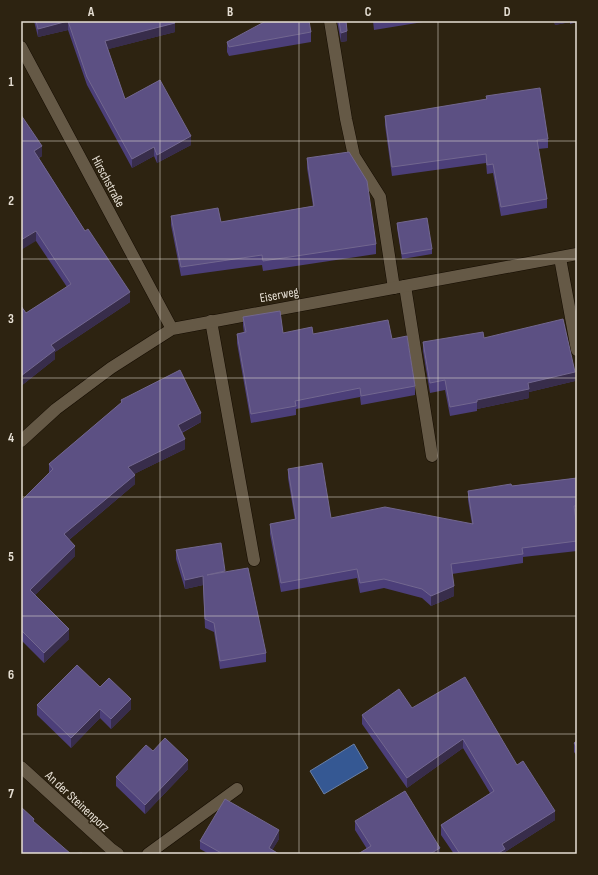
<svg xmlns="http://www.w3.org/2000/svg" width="598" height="875" font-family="'Sofia Sans Condensed',sans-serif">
<rect width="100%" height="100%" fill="#2d2311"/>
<path fill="#355893" stroke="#6a80a6" d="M 354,744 L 368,768 L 324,794 L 310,771 Z"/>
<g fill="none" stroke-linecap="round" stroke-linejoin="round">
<defs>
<path id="lane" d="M 330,21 L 346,119 L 354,156 L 380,197 L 394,288
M 560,258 L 577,350
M 405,286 L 432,456
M 211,321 L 254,560
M 148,854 L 237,789"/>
<path id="street" d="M 21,47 L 172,329
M 21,441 L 56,409 L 111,368 L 172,329 L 577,254
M 21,767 L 111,849 L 118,854"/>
</defs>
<use href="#lane" stroke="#150c00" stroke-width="13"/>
<use href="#street" stroke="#150c00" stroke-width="13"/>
<use href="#lane" stroke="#655946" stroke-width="12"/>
<use href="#street" stroke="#655946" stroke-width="12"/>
</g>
<path fill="#4c3f79" d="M 34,21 L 174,21 L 175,32 L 108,49 L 125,99 L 191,145 L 157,163 L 154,156 L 132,168 L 87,85 L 68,30 L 38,37 Z
M 337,21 L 346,21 L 347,41 L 341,42 Z
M 373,21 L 423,21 L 423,22 L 374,30 Z
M 554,21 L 577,21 L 577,22 L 570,24 L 570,22 L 555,25 Z
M 311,32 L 311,42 L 229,56 L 227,52 L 227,42 Z
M 486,96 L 548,139 L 548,148 L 538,149 L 547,199 L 547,208 L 501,216 L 493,173 L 487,174 L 486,163 L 392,176 L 385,125 L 385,116 L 486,100 Z
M 21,115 L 42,156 L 39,158 L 130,302 L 55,352 L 55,359 L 21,386 L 21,306 L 26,313 L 67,287 L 36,241 Z
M 307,158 L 376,244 L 376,254 L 263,271 L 262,265 L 181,276 L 171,225 L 171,216 L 221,222 L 313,206 L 307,168 Z
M 397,223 L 432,249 L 432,254 L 402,259 L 397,228 Z
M 243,317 L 283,333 L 313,334 L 392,339 L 415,386 L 415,395 L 361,405 L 360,397 L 296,409 L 296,415 L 251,423 L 237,343 L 237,334 L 244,333 L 243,326 Z
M 484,338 L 575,381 L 529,392 L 529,398 L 477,409 L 477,411 L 450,416 L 445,390 L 430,393 L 423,351 L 423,342 Z
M 121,400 L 201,422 L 182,433 L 185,449 L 134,474 L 135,484 L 69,540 L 75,556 L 35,595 L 69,639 L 44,663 L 21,640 L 21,501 L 49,474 L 49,464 L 121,403 Z
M 288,469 L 331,518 L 472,524 L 468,500 L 468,491 L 577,478 L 577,515 L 575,516 L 577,528 L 577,551 L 523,557 L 523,563 L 452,574 L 454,596 L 431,606 L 422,598 L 384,588 L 360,593 L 357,578 L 281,592 L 270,534 L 270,524 L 295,520 L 288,478 Z
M 176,550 L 225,572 L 266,653 L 266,662 L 220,669 L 214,632 L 205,628 L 203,585 L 185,589 L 176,559 Z
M 100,687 L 131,709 L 111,729 L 100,718 L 71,748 L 37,715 L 37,705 Z
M 412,708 L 517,765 L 555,820 L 505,852 L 505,854 L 454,854 L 441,835 L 441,825 L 490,793 L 463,748 L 407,788 L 362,724 L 362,715 Z
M 577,741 L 577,756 L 574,752 L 574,743 Z
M 153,751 L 188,769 L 145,814 L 116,786 L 116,777 Z
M 355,821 L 440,854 L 367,849 L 355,830 Z
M 279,839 L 272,850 L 279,854 L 209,854 L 200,849 L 200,841 Z"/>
<path fill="#382d4b" d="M 68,21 L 68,30 L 38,37 L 38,29 Z
M 555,21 L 570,21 L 570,22 L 555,25 Z
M 175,23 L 175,32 L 105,50 L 105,41 Z
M 347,31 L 347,41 L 341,42 L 341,33 Z
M 191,136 L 191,145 L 157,163 L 157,155 Z
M 42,146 L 42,156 L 34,160 L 34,151 Z
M 154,147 L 154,156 L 132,168 L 132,159 Z
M 36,231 L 36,241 L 21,250 L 21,240 Z
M 130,292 L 130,302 L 55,352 L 55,359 L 21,386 L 21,376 L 51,345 Z
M 575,372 L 575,381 L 529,392 L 529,398 L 477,409 L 477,400 L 528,383 Z
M 201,413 L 201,422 L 178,434 L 178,425 Z
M 185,439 L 185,449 L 128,477 L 128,467 Z
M 135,475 L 135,484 L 64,544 L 64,534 Z
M 75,546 L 75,556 L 30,600 L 30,590 Z
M 203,576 L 203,585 L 185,589 L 185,580 Z
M 454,586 L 454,596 L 431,606 L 431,596 Z
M 69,629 L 69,639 L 44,663 L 44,653 Z
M 131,699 L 131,709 L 111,729 L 111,719 Z
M 100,709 L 100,718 L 71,748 L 71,738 Z
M 463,739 L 463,748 L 407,788 L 407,778 Z
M 188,760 L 188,769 L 145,814 L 145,805 Z
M 555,811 L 555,820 L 505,852 L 505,854 L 497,854 L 502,844 Z
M 279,830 L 279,839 L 270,854 L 269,848 Z
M 440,848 L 440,854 L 430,854 Z"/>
<path fill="#5c5083" stroke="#72678f" d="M 36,21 L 68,21 L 38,29 Z
M 68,21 L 174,21 L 175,23 L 105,41 L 125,99 L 160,80 L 191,136 L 157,155 L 154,147 L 132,159 L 87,77 Z
M 266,21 L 309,21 L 311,32 L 229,47 L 227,42 Z
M 339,21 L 346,21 L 347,31 L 341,33 Z
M 540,88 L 548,139 L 537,140 L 547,199 L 501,207 L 493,164 L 487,165 L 486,154 L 392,167 L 385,116 L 487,99 L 486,96 Z
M 21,115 L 42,146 L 34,151 L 85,231 L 88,229 L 130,292 L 51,345 L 55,350 L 21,376 L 21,306 L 26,313 L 71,284 L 36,231 L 21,240 Z
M 349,152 L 367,181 L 376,244 L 263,261 L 262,255 L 181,267 L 171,216 L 218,208 L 221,222 L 314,206 L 307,158 Z
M 427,218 L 432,249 L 402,254 L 397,223 Z
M 280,311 L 283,333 L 312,327 L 313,334 L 388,320 L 392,339 L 407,336 L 415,386 L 361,396 L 360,388 L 295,401 L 296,406 L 251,414 L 237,334 L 246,332 L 243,317 Z
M 563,319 L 575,372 L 528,383 L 529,389 L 477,400 L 477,402 L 450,407 L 445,380 L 430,383 L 423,342 L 483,332 L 484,338 Z
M 180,370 L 201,413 L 178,425 L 185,439 L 128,467 L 135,475 L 64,534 L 75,546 L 30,590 L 69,629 L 44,653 L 21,630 L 21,501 L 53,469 L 49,464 L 122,402 L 121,400 Z
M 322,463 L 331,518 L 385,507 L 473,524 L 468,491 L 511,484 L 512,486 L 577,478 L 577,506 L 574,506 L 577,528 L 577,541 L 522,548 L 523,554 L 451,564 L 454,586 L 431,596 L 422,589 L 384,579 L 360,583 L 357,569 L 281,583 L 270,524 L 296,519 L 288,469 Z
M 221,543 L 225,571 L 207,575 L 248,568 L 266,653 L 220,661 L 214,623 L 205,619 L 203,576 L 185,580 L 176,550 Z
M 77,665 L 100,687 L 109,678 L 131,699 L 111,719 L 100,709 L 71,738 L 37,705 Z
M 465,677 L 517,765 L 523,761 L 555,811 L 502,844 L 505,849 L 497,854 L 460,854 L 441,825 L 494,791 L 463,739 L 407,778 L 362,715 L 399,689 L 412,708 Z
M 165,738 L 188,760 L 145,805 L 116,777 L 146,745 L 153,751 Z
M 577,741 L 577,747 L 574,743 Z
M 405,791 L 440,848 L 430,854 L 358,854 L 371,846 L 355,821 Z
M 225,799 L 279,830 L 269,848 L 279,854 L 223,854 L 200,841 Z
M 21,807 L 34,819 L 33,821 L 71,854 L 82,853 L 82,854 L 21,854 Z"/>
<path fill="none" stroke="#e6dfd4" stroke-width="1" stroke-opacity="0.55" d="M 160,21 L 160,854M 299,21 L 299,854M 438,21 L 438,854M 21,141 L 577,141M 21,259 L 577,259M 21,378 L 577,378M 21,497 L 577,497M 21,616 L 577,616M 21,734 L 577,734"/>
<g text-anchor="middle" stroke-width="3" stroke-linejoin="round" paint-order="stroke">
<g font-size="13" fill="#e6dfd4" stroke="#2d2311">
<text transform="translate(109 181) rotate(62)" y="5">Hirschstraße</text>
<text transform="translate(279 294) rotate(-10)" y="5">Eiserweg</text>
<text transform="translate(78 801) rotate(43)" y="5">An der Steinenporz</text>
</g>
</g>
<rect width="598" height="875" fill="none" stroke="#2d2311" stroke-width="44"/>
<rect x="22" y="22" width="554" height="831" fill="none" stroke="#e6dfd4" stroke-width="1.5"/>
<g font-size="13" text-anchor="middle" font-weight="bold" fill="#e6dfd4">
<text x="91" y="16">A</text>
<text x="230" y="16">B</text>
<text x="368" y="16">C</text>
<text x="507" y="16">D</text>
<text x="11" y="86">1</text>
<text x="11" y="205">2</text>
<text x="11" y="323">3</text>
<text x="11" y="442">4</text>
<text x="11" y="561">5</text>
<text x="11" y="679">6</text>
<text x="11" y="798">7</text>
</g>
</svg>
